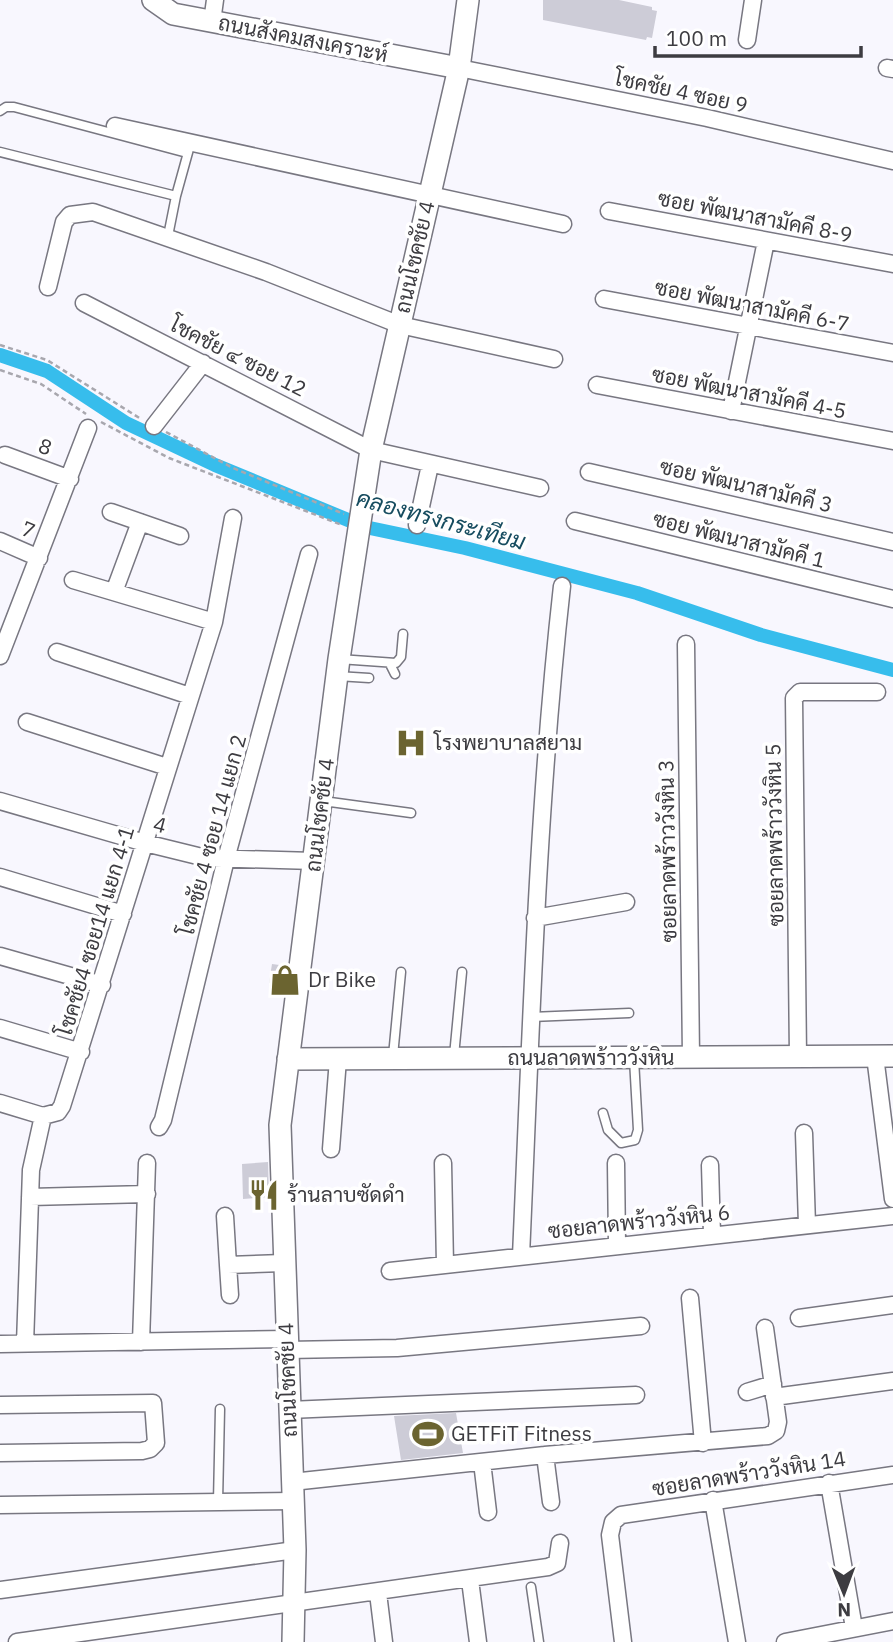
<svg xmlns="http://www.w3.org/2000/svg" width="893" height="1642" font-family="'IBM Plex Sans',Sarabun,sans-serif">
<rect width="100%" height="100%" fill="#f8f7fe"/>
<g fill="none" stroke-linecap="round" stroke-linejoin="round">
<path stroke="#37bdec" stroke-width="14" d="M 0,355 L 47,371 L 126,423 L 215,465 L 365,527 L 465,548 L 637,593 L 761,635 L 893,670"/>
</g>
<path fill="#cdccd7" d="M 543,0 L 619,0 L 652,7 L 652,10 L 657,11 L 652,38 L 647,37 L 646,40 L 543,20 Z
M 272,964 L 287,966 L 285,985 L 269,983 Z
M 268,1162 L 269,1197 L 243,1199 L 242,1164 Z
M 456,1413 L 463,1453 L 401,1460 L 394,1416 Z"/>
<g fill="none" stroke-linecap="round" stroke-linejoin="round">
<defs>
<path id="lane" d="M 0,111 L 6,107 L 14,107 L 187,153
M 0,152 L 176,196 L 168,236
M 176,196 L 189,149
M 339,659 L 396,663 L 401,657 L 403,634
M 390,664 L 395,674
M 337,676 L 369,678
M 323,801 L 411,813
M 531,1017 L 629,1013
M 393,1056 L 401,972
M 454,1056 L 462,972
M 603,1113 L 608,1130 L 621,1143 L 635,1140 L 638,1130 L 634,1059
M 218,1502 L 220,1409
M 531,1587 L 539,1642"/>
<path id="street" d="M 212,22 L 215,0
M 747,40 L 753,0
M 459,68 L 707,118 L 893,161
M 887,68 L 893,69
M 115,126 L 563,224
M 609,211 L 893,264
M 48,287 L 64,222 L 70,215 L 93,212 L 266,272 L 400,325 L 554,359
M 604,299 L 893,353
M 84,303 L 371,450 L 540,488
M 597,385 L 893,441
M 731,411 L 766,241
M 154,426 L 203,363
M 5,455 L 70,479
M 589,472 L 893,542
M 111,512 L 180,536
M 575,521 L 893,599
M 417,525 L 430,465
M 0,541 L 39,558
M 73,580 L 214,622
M 114,592 L 140,522
M 686,644 L 691,1057
M 57,652 L 190,696
M 0,656 L 88,428
M 27,722 L 167,767
M 0,801 L 145,843 L 206,858 L 314,861
M 0,877 L 123,914
M 535,918 L 626,902
M 0,956 L 102,985
M 0,1028 L 81,1052
M 875,1056 L 893,1199
M 798,1057 L 794,698 L 800,692 L 877,692
M 0,1103 L 43,1116 L 58,1112 L 62,1106 L 214,622 L 233,518
M 159,1127 L 163,1120 L 226,859 L 309,554
M 804,1133 L 807,1225
M 331,1149 L 338,1059
M 443,1163 L 445,1265
M 616,1163 L 617,1245
M 710,1165 L 712,1235
M 30,1197 L 147,1194
M 225,1216 L 228,1265
M 521,1256 C 531,1032 537,809 562,586
M 390,1271 L 893,1216
M 230,1295 L 228,1265 L 283,1263
M 690,1298 L 703,1443
M 799,1318 L 893,1305
M 141,1342 L 147,1163
M 0,1344 L 286,1339
M 25,1344 L 31,1170 L 43,1116
M 287,1350 L 397,1348 L 641,1326
M 747,1392 L 773,1384
M 774,1397 L 893,1381
M 0,1405 L 153,1403 L 156,1443 L 150,1449 L 142,1451 L 0,1453
M 289,1410 L 636,1395
M 545,1455 L 551,1502
M 482,1462 L 488,1512
M 292,1482 L 545,1455 L 768,1436 L 776,1431 L 778,1422 L 765,1328
M 829,1483 L 854,1628
M 713,1500 L 737,1642
M 0,1505 L 293,1501
M 470,1580 L 478,1642
M 0,1590 L 295,1550
M 378,1593 L 384,1642
M 17,1642 L 548,1567 L 557,1563 L 560,1543
M 623,1642 L 610,1535 L 613,1522 L 621,1515 L 893,1475
M 785,1642 L 893,1621"/>
<path id="secondary" d="M 153,0 L 173,14 L 459,68
M 288,1059 L 893,1056
M 293,1642 L 295,1550 L 280,1125 L 339,659 L 371,450 L 459,68 L 468,0"/>
</defs>
<use href="#lane" stroke="#787781" stroke-width="11"/>
<use href="#street" stroke="#787781" stroke-width="19"/>
<use href="#secondary" stroke="#787781" stroke-width="24"/>
<path stroke="#a8a7ae" stroke-width="2.5" stroke-dasharray="5 3.5" stroke-linecap="butt" d="M 0,345 L 47,360 L 141,419
M 0,370 L 41,384 L 86,414
M 101,422 L 169,458 L 342,525
M 166,432 L 233,468 L 344,514"/>
<use href="#lane" stroke="#fff" stroke-width="8"/>
<use href="#street" stroke="#fff" stroke-width="16"/>
<use href="#secondary" stroke="#fff" stroke-width="21"/>
</g>
<defs>
<symbol id="hospital-bare" viewBox="-9 -9 18 18"><path d="M-5-5h3v3.5h4V-5h3V5h-3V1.5h-4V5h-3Z" fill="#6b6430" stroke="#fff" stroke-width="2.5" paint-order="stroke"/></symbol>
<symbol id="shop-bare" viewBox="-9 -9 18 18"><path d="M-5-2.5h2.3a2.7 3.5 0 0 1 5.4 0H5L5.5 6h-11ZM-1.5-2.5h3a1.5 2.3 0 0 0-3 0Z" fill="#6b6430" stroke="#fff" stroke-width="2.5" paint-order="stroke"/></symbol>
<symbol id="restaurant-bare" viewBox="-9 -9 18 18"><path d="M-5-6h1v4h1v-4h1v4h1v-4h1v5L-1.5 .5V6h-2V.5L-5-1ZM5-6V6H3V1.5H1.5Q1.5-4 5-6Z" fill="#6b6430" stroke="#fff" stroke-width="2.5" paint-order="stroke"/></symbol>
<symbol id="stadium-bare" viewBox="-9 -9 18 18"><path d="M0-5a6.5 5 0 1 0 0 10a6.5 5 0 1 0 0-10ZM-3.5-1.8h7v3.6h-7Z" fill="#6b6430" stroke="#fff" stroke-width="2.5" paint-order="stroke"/></symbol>
</defs>
<g fill-rule="evenodd">
<use href="#hospital-bare" x="389" y="721" width="44" height="44"/>
<use href="#shop-bare" x="263" y="958" width="44" height="44"/>
<use href="#restaurant-bare" x="242" y="1173" width="44" height="44"/>
<use href="#stadium-bare" x="406" y="1412" width="44" height="44"/>
</g>
<g text-anchor="middle" stroke-width="7" stroke-linejoin="round" paint-order="stroke">
<g font-size="21" fill="#3d3c41" stroke="#fff">
<text transform="translate(303 39) rotate(11)" y="7">ถนนสังคมสงเคราะห์</text>
<text transform="translate(681 92) rotate(12)" y="7">โชคชัย 4 ซอย 9</text>
<text transform="translate(755 217) rotate(11)" y="7">ซอย พัฒนาสามัคคี 8-9</text>
<text transform="translate(415 257) rotate(-77)" y="7">ถนนโชคชัย 4</text>
<text transform="translate(752 306) rotate(11)" y="7">ซอย พัฒนาสามัคคี 6-7</text>
<text transform="translate(238 357) rotate(27)" y="7">โชคชัย ๔ ซอย 12</text>
<text transform="translate(749 393) rotate(11)" y="7">ซอย พัฒนาสามัคคี 4-5</text>
<text transform="translate(45 447) rotate(20)" y="7">8</text>
<text transform="translate(746 486) rotate(13)" y="7">ซอย พัฒนาสามัคคี 3</text>
<text transform="translate(28 530) rotate(23)" y="7">7</text>
<text transform="translate(739 540) rotate(14)" y="7">ซอย พัฒนาสามัคคี 1</text>
<text transform="translate(320 815) rotate(-83)" y="7">ถนนโชคชัย 4</text>
<text transform="translate(160 825) rotate(15)" y="7">4</text>
<text transform="translate(213 835) rotate(-75)" y="7">โชคชัย 4 ซอย 14 แยก 2</text>
<text transform="translate(775 835) rotate(-91)" y="7">ซอยลาดพร้าววังหิน 5</text>
<text transform="translate(668 851) rotate(-91)" y="7">ซอยลาดพร้าววังหิน 3</text>
<text transform="translate(96 931) rotate(-73)" y="7">โชคชัย4 ซอย14 แยก 4-1</text>
<text x="591" y="1065">ถนนลาดพร้าววังหิน</text>
<text transform="translate(639 1222) rotate(-6)" y="7">ซอยลาดพร้าววังหิน 6</text>
<text transform="translate(288 1380) rotate(-92)" y="7">ถนนโชคชัย 4</text>
<text transform="translate(749 1474) rotate(-9)" y="7">ซอยลาดพร้าววังหิน 14</text>
</g>
<g font-size="21" fill="#3d3c41" stroke="#fff" text-anchor="start">
<text x="434" y="750">โรงพยาบาลสยาม</text>
<text x="308" y="987">Dr Bike</text>
<text x="287" y="1202">ร้านลาบซัดดำ</text>
<text x="451" y="1441">GETFiT Fitness</text>
</g>
<g font-size="23" font-style="italic" fill="#164c5f" stroke="#fff">
<text transform="translate(441 520) rotate(15)" y="8">คลองทรงกระเทียม</text>
</g>
</g>
<g transform="translate(844 1593) rotate(179)" stroke="#ffffff" stroke-width="5" paint-order="stroke">
<path d="M0-5L12 26L0 18L-12 26Z" fill="#3d3c41"/>
<text y="-10" font-size="19" font-weight="bold" text-anchor="middle" fill="#3d3c41">N</text>
</g>
<path d="M655 46v10h206v-10" fill="none" stroke="#3d3c41" stroke-width="3.5"/>
<text x="666" y="46" font-size="21" fill="#3d3c41" stroke="#ffffff" stroke-width="5" paint-order="stroke">100 m</text>
</svg>
